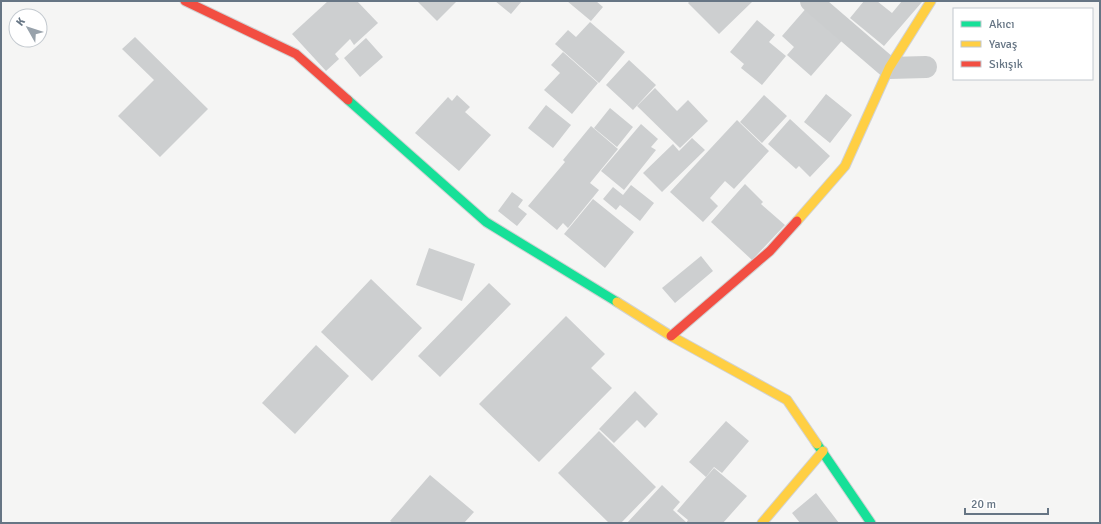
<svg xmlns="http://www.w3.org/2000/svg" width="1101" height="524" font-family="Signika,sans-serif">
<rect width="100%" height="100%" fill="#f5f5f4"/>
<path fill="#cdcfd0" d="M 328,1 L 357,1 L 378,23 L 354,45 L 350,39 L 335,54 L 339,59 L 326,71 L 292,34 Z
M 417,1 L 457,1 L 437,21 Z
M 495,1 L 522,1 L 511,14 Z
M 567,1 L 596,1 L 603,7 L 591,21 Z
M 690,1 L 753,1 L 719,34 L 688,3 Z
M 864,1 L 877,1 L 892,13 L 902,1 L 922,2 L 884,46 L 850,18 Z
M 809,5 L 846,36 L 811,76 L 787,55 L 794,47 L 782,36 Z
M 757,20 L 775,35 L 769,42 L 786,56 L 762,85 L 741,68 L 744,64 L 730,52 Z
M 590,22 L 625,52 L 599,83 L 555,44 L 568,30 L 576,37 Z
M 135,37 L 208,109 L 160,157 L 118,116 L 154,80 L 122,49 Z
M 366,38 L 383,57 L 360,77 L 344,58 Z
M 563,52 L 598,83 L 572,114 L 544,90 L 560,73 L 551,65 Z
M 629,60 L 656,85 L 633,110 L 606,85 Z
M 655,88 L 677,111 L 688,100 L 708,121 L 680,148 L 637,106 Z
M 826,94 L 852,115 L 830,143 L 804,122 Z
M 457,95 L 470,107 L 465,112 L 491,135 L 459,171 L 415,133 L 448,97 L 452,101 Z
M 764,95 L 787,116 L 762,143 L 740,122 Z
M 546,105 L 571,125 L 553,148 L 528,128 Z
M 610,108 L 633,127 L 617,147 L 594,128 Z
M 790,119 L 830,156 L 810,177 L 799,166 L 796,169 L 768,144 Z
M 737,120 L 769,151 L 734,189 L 725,181 L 710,198 L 718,206 L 703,222 L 670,192 Z
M 641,124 L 658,139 L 651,147 L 656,150 L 624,190 L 601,171 Z
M 591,126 L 618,149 L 590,183 L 599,190 L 568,228 L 563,223 L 557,230 L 528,206 L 565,162 L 563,160 Z
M 692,138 L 705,150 L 662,192 L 643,173 L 673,144 L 679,151 Z
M 745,184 L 763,202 L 761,204 L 785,225 L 752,260 L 711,222 Z
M 631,185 L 654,203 L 640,221 L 620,205 L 616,210 L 603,199 L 613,187 L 623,195 Z
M 512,192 L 523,200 L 518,207 L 527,214 L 517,226 L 498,211 Z
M 593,199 L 634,232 L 605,268 L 564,234 Z
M 429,248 L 475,264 L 462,301 L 416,285 Z
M 701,256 L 713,271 L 675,303 L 662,288 Z
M 371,279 L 422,328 L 372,381 L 321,332 Z
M 489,283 L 511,304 L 440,377 L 418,356 Z
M 566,316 L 605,354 L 591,368 L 612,388 L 539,462 L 479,404 Z
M 316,345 L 349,376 L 295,434 L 262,403 Z
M 635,391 L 658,414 L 645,428 L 637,420 L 614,443 L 599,429 Z
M 726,421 L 749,441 L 722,473 L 714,467 L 706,477 L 689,462 Z
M 599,431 L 656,487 L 621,523 L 609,523 L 558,473 Z
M 714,468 L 747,496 L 723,523 L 686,523 L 688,520 L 677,511 Z
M 430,475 L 474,512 L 464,523 L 393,523 L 390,521 Z
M 662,485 L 680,502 L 673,510 L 686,522 L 685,523 L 627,523 Z
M 816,493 L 839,523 L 800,523 L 792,513 Z"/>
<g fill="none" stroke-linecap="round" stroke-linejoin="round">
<defs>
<path id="fast" d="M 348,100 L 486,222 L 617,302
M 817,444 L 871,523"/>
<path id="slow" d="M 797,221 L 845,166 L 889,68 L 931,1
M 617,302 L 671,336 L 787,400 L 817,444
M 762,523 L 823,451"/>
<path id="jam" d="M 185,1 L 296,54 L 348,100
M 671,336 L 770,251 L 797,221"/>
</defs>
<use href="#fast" stroke="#d1d2d3" stroke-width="11"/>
<use href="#slow" stroke="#d1d2d3" stroke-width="11"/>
<use href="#jam" stroke="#d1d2d3" stroke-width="11"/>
<path stroke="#cbcdce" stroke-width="22" d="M 811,1 L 889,68 L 926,67"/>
<use href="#fast" stroke="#16e098" stroke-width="9"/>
<use href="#slow" stroke="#ffcf43" stroke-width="9"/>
<use href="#jam" stroke="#f24e42" stroke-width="9"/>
</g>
<rect width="1101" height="524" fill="none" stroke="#667584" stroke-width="4"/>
<rect x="953" y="8" width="140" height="72" fill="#ffffff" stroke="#c2c8ce"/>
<rect x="961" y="21" width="20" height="6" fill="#16e098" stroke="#c2c8ce"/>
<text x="989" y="28" font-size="12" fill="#667584">Akıcı</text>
<rect x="961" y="41" width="20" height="6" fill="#ffcf43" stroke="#c2c8ce"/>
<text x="989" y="48" font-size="12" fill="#667584">Yavaş</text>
<rect x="961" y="61" width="20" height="6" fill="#f24e42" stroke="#c2c8ce"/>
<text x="989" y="68" font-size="12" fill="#667584">Sıkışık</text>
<g transform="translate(28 28) rotate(309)"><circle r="19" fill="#ffffff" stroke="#c2c8ce"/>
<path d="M0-3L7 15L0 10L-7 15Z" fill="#98a2ab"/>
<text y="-6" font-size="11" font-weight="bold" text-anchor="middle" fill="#667584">K</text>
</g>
<path d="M965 508v6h83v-6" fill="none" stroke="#667584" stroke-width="2"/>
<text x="971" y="508" font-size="12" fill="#667584" stroke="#ffffff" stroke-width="3" paint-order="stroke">20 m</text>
</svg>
